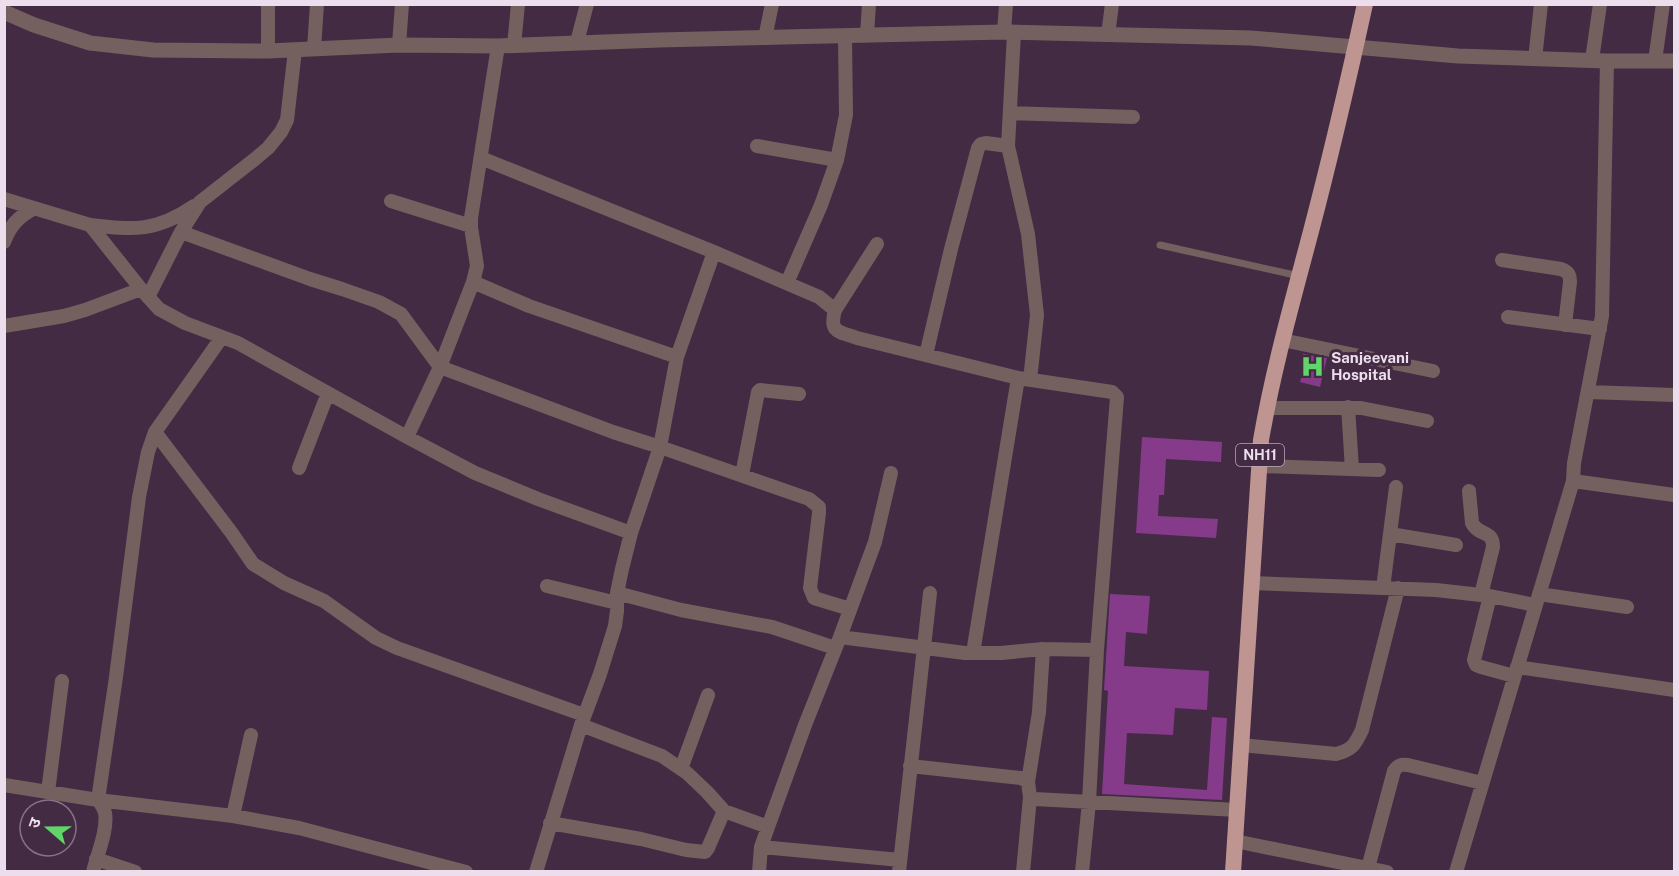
<svg xmlns="http://www.w3.org/2000/svg" width="1679" height="876" font-family="'Public Sans','Noto Sans Devanagari',sans-serif">
<rect width="100%" height="100%" fill="#432b44"/>
<path fill="#853b8a" d="M 1303,354 L 1327,358 L 1320,387 L 1300,382 L 1305,363 L 1301,362 Z
M 1142,437 L 1222,442 L 1221,462 L 1166,459 L 1164,495 L 1159,495 L 1158,516 L 1218,519 L 1216,538 L 1136,533 Z
M 1110,594 L 1150,596 L 1147,634 L 1126,632 L 1124,666 L 1209,671 L 1207,710 L 1175,708 L 1173,735 L 1127,733 L 1124,784 L 1207,790 L 1212,717 L 1227,718 L 1222,800 L 1102,794 L 1108,691 L 1104,690 Z"/>
<g fill="none" stroke-linecap="round" stroke-linejoin="round">
<path stroke="#74615f" stroke-width="7" d="M 1160,245 L 1299,276"/>
<path stroke="#74615f" stroke-width="14" d="M 1004,32 L 1006,4
M 1014,33 L 1008,146 L 1028,234 L 1037,315 L 1030,380
M 867,35 L 869,4
M 1108,35 L 1112,4
M 765,38 L 772,4
M 577,42 L 587,4
M 399,45 L 402,4
M 498,46 L 471,218 L 471,227 L 477,266 L 473,282 L 529,306 L 677,357
M 514,46 L 518,4
M 314,49 L 317,4
M 268,51 L 268,4
M 1535,59 L 1541,4
M 1592,60 L 1600,4
M 1607,61 L 1602,316 L 1574,463 L 1573,481 L 1674,495
M 1655,61 L 1663,4
M 1010,113 L 1133,117
M 757,146 L 837,160
M 481,158 L 714,252 L 819,297 L 835,310 C 829,333 838,331 857,338 L 1018,378 L 1112,392 L 1117,397 L 1097,650 L 1089,802 L 1082,872
M 4,199 L 90,225 L 141,289 L 159,309 L 185,323 L 238,343 L 407,437 L 475,473 L 538,499 L 631,533
M 391,201 L 471,226
M 90,225 C 134,230 156,232 194,206
M 181,232 L 310,279 L 342,289 L 379,302 L 401,314 L 440,367
M 4,242 C 10,226 18,217 33,209
M 1502,260 L 1561,269 C 1568,272 1570,274 1570,282 L 1565,325
M 787,283 L 821,205 L 837,160 L 846,115 L 845,36
M 148,297 L 181,232 L 200,202 L 255,159 L 268,148 L 281,132 L 287,120 L 295,50
M 835,310 L 877,244
M 1508,317 L 1600,329
M 4,326 L 64,316 L 85,310 L 141,289
M 1282,340 L 1433,371
M 926,355 L 951,249 L 978,148 L 981,144 L 986,143 L 1008,146
M 440,367 L 473,282
M 1588,392 L 1674,395
M 1348,407 L 1352,469
M 1267,408 L 1361,408 L 1427,421
M 155,432 L 231,532 L 253,564 L 284,583 L 324,601 L 376,638 L 397,648 L 584,715
M 407,437 L 440,367 L 613,432 L 660,447 L 809,499 L 819,507 L 819,513 L 810,588 L 814,598 L 850,609
M 1260,466 L 1379,470
M 299,468 L 328,393
M 742,475 L 758,392 L 760,390 L 799,394
M 1469,491 L 1472,523 C 1479,537 1493,529 1493,547 L 1481,595
M 1390,534 L 1456,545
M 1252,583 L 1436,590 L 1490,596 L 1535,605
M 547,586 L 617,603
M 1383,588 L 1396,487
M 617,593 L 681,610 L 772,627 L 835,648
M 1539,594 L 1627,607
M 1490,596 L 1474,660 L 1476,665 L 1481,667 L 1514,676
M 840,637 L 965,653 L 1001,653 L 1043,649 L 1097,650
M 973,653 L 1018,378
M 1517,667 L 1674,690
M 581,725 L 662,756 L 687,773 L 707,792 L 724,811 L 768,827
M 1241,745 L 1336,754 C 1352,750 1355,745 1362,730 L 1398,588
M 910,766 L 1021,778 L 1028,782 L 1030,797 L 1035,799 L 1237,810
M 681,769 L 708,695
M 1028,782 L 1039,712 L 1043,649
M 4,785 L 98,800 L 116,677 L 139,497 L 148,452 L 155,432 L 222,337
M 48,792 L 62,681
M 98,800 L 233,816 L 299,828 L 466,872
M 233,816 L 251,735
M 550,823 L 641,839 L 686,850 L 705,852 L 708,848 L 724,811
M 1235,841 L 1387,872
M 761,847 L 900,860
M 96,859 L 135,872
M 1368,868 L 1394,771 C 1398,765 1401,764 1408,765 L 1482,783
M 93,872 C 97,855 108,830 105,813 C 104,808 101,804 98,800
M 536,872 L 581,725 L 600,674 L 615,626 L 617,611 L 617,593 L 622,569 L 631,533 L 660,447 L 677,357 L 714,252
M 759,872 L 761,847 L 768,827 L 805,725 L 840,637 L 875,542 L 891,473
M 899,872 L 930,593
M 1023,872 L 1030,797
M 1456,872 L 1573,481"/>
<path stroke="#74615f" stroke-width="15" d="M 4,12 L 34,25 L 90,43 L 153,50 L 268,51 L 399,45 L 498,46 L 659,40 L 1004,32 L 1251,38 L 1458,56 L 1607,61 L 1674,61"/>
<path stroke="#be9591" stroke-width="16" d="M 1233,872 L 1261,440 C 1273,370 1292,303 1310,235 C 1330,159 1348,82 1365,4"/>
</g>
<defs>
<symbol id="hospital-bare" viewBox="-9 -9 18 18"><path d="M-5-5h3v3.5h4V-5h3V5h-3V1.5h-4V5h-3Z" fill="#61d46a" stroke="#432b44" stroke-width="2.5" paint-order="stroke"/></symbol>
</defs>
<g fill-rule="evenodd">
<use href="#hospital-bare" x="1296" y="350" width="33" height="33"/>
</g>
<g text-anchor="middle" stroke-width="6" stroke-linejoin="round" paint-order="stroke">
<rect fill="#432b44" stroke="#baa8bb" stroke-width="1.5" x="1236" y="444" width="48" height="22" rx="4.5"/>
<g font-size="14" font-weight="bold" fill="#eddeee">
<text x="1260" y="460">NH11</text>
</g>
<g font-size="15" font-weight="bold" fill="#eddeee" stroke="#432b44" text-anchor="start">
<text x="1331" y="363">Sanjeevani<tspan x="1331" dy="17">Hospital</tspan></text>
</g>
</g>
<rect width="1679" height="876" fill="none" stroke="#eddeee" stroke-width="12"/>
<g transform="translate(48 828) rotate(290)"><circle r="28" fill="#432b44" stroke="#877388" stroke-width="1.5"/>
<path d="M0-4.5L10 22L0 15L-10 22Z" fill="#61d46a"/>
<text y="-9" font-size="16" font-weight="bold" text-anchor="middle" fill="#eddeee">उ</text>
</g>
</svg>
